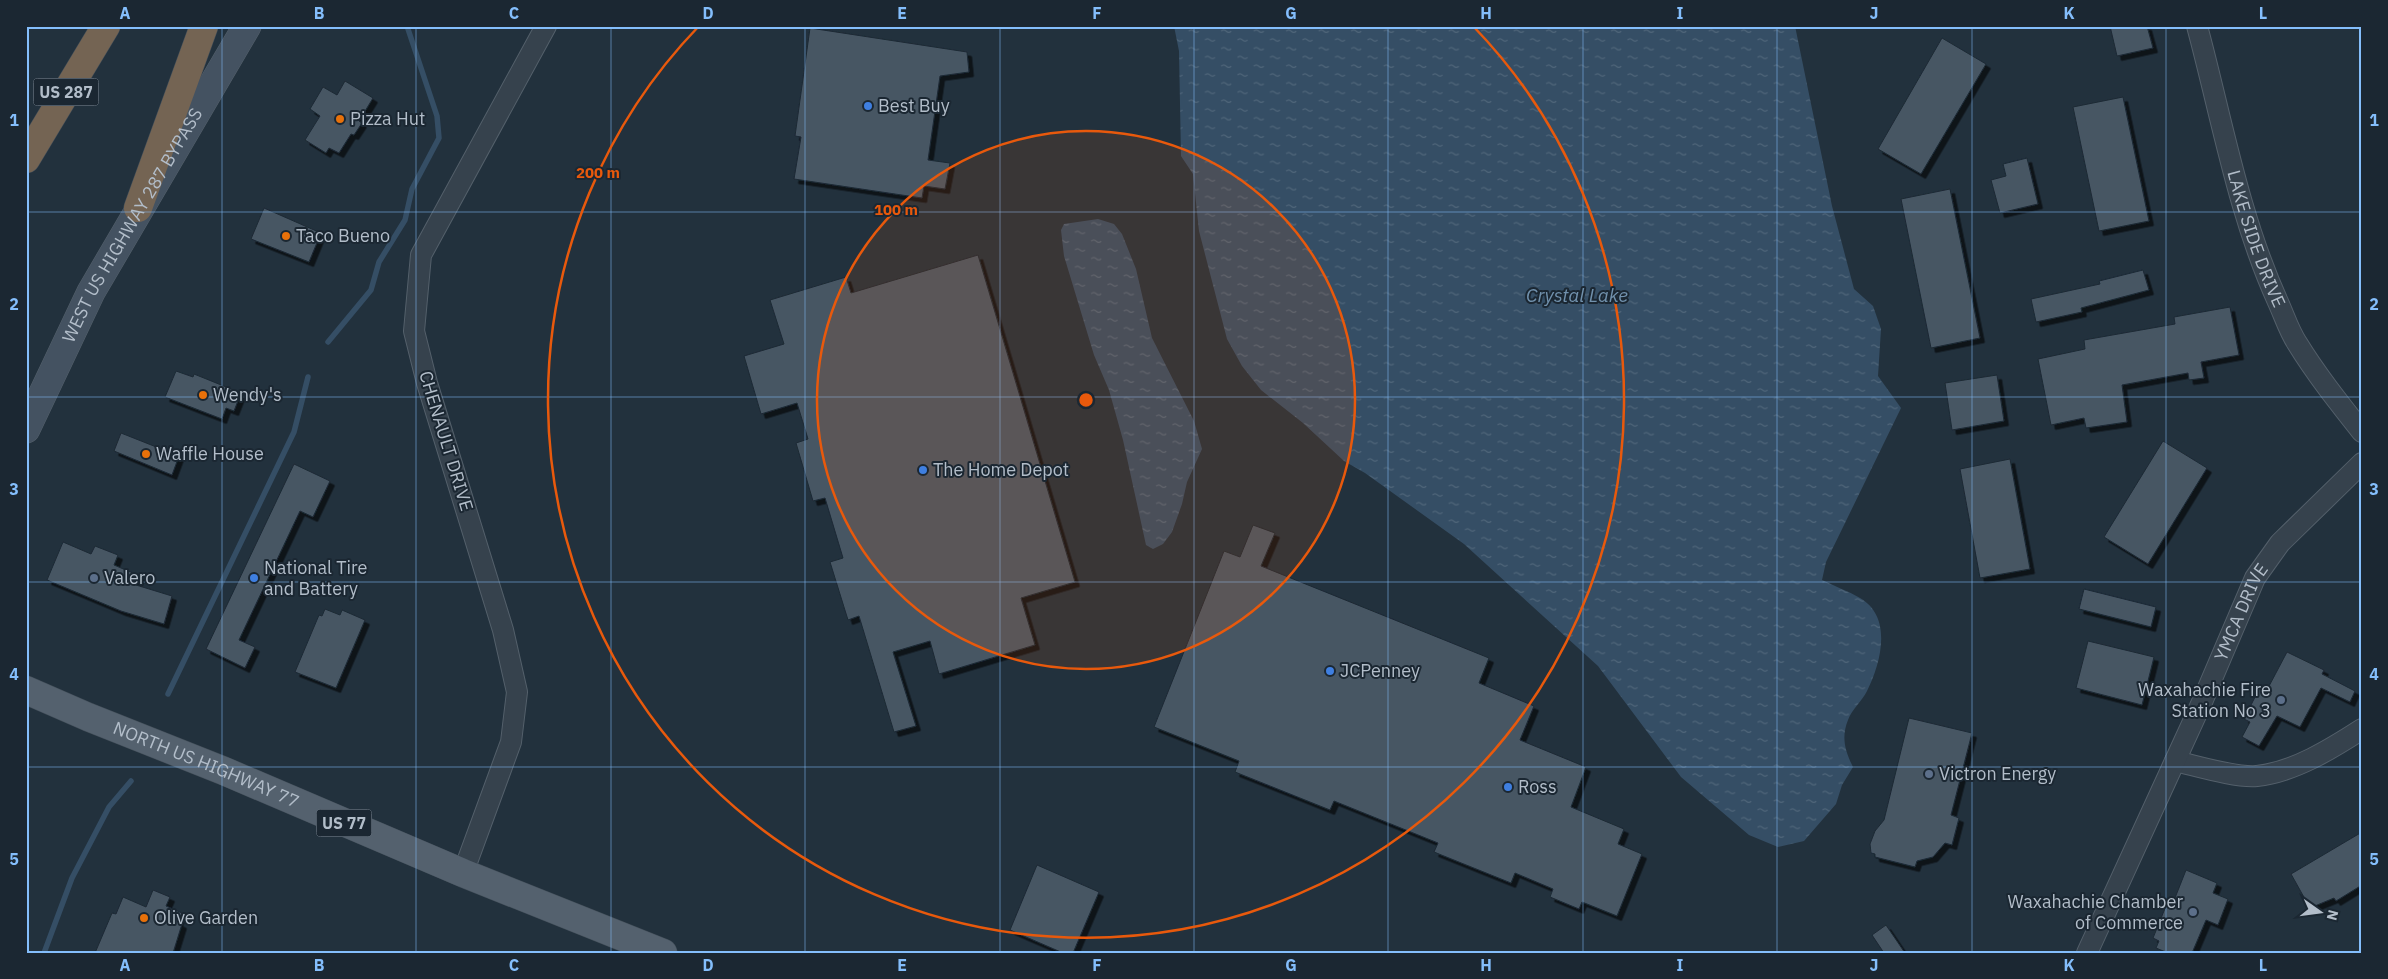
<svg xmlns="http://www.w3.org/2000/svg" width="2388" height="979" font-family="'IBM Plex Sans',sans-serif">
<defs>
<pattern id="water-ripples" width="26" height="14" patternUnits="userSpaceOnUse" patternTransform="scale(1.25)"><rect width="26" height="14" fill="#354e65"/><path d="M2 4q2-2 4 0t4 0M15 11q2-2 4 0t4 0" fill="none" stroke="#50667a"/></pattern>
<filter id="shadow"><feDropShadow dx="4.5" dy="4.5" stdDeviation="0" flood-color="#0009"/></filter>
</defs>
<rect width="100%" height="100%" fill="#22313d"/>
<path fill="url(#water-ripples)" d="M 1174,26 L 1795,26 L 1832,206 L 1854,289 L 1873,306 L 1881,329 L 1878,376 L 1901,408 L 1826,562 L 1822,580 C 1834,586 1848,591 1860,598 C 1893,617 1881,663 1867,691 C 1862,701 1852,709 1848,720 C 1841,737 1845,751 1853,767 L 1842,785 L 1836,804 L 1804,841 L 1778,847 L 1749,835 L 1681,777 L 1598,666 L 1464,544 L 1365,473 L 1344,461 L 1303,423 L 1261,390 L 1242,366 L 1227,339 L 1199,231 L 1193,174 L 1181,156 L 1179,51 Z
M 1098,219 L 1114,224 L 1122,234 L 1136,269 L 1152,338 L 1194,421 L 1202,449 L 1187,482 L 1182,504 L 1172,532 L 1163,544 L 1153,549 L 1146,545 L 1123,440 L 1109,390 L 1094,355 L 1064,256 L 1061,230 L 1064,224 Z"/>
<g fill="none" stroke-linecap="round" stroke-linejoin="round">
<path stroke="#354e65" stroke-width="5.5" d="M 328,342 L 371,290 L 379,262 L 405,220 L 412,189 L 439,138 L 437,116 L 407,26
M 168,694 L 294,432 L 308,377
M 44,953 L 72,878 L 109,807 L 131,781"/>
</g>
<path fill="#465664" stroke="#1d2934" filter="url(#shadow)" d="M 2110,26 L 2147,26 L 2153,48 L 2117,56 Z
M 810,28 L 967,52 L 969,72 L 940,76 L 928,160 L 950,163 L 945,189 L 924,186 L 922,198 L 794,179 L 801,137 L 795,136 Z
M 1942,38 L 1986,64 L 1921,174 L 1878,149 Z
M 345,81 L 373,98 L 359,121 L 362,123 L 354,135 L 351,134 L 339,153 L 329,148 L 326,153 L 305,140 L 320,116 L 310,109 L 323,87 L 337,95 Z
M 2123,97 L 2149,221 L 2099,231 L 2073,107 Z
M 2027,158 L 2038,204 L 2000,213 L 1991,180 L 2006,176 L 2003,164 Z
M 1950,189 L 1980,338 L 1931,348 L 1901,199 Z
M 264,208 L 321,233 L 309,262 L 251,239 Z
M 978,255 L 1075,582 L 1021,598 L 1035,645 L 939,674 L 930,641 L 893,652 L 916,726 L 894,732 L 859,616 L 848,620 L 830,562 L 843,558 L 825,498 L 813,501 L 796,443 L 808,439 L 797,403 L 761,414 L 744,356 L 784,344 L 770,300 L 846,277 L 851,293 Z
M 2143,270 L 2149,290 L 2081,308 L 2082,312 L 2036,322 L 2031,299 L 2100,284 L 2099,281 Z
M 2230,307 L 2239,355 L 2201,362 L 2204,378 L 2189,380 L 2188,373 L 2122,385 L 2127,422 L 2086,428 L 2084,418 L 2051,425 L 2038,359 L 2085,349 L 2084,340 L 2175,324 L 2174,317 Z
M 176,371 L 193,377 L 194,374 L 241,393 L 234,411 L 226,408 L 222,419 L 165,397 Z
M 1997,375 L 2004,421 L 1952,430 L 1945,383 Z
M 121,433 L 179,456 L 172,475 L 114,451 Z
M 2163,441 L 2207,468 L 2148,564 L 2104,537 Z
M 2010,459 L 2030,569 L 1980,578 L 1960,469 Z
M 294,464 L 330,481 L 313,517 L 300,511 L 239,640 L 255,647 L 245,668 L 206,649 Z
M 1253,525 L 1275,533 L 1261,566 L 1489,658 L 1479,683 L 1534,706 L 1520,740 L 1586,767 L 1571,807 L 1624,829 L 1618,844 L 1642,854 L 1617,916 L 1582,902 L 1579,909 L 1550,897 L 1553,889 L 1515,873 L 1511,883 L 1434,852 L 1438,843 L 1334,801 L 1330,810 L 1235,772 L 1239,761 L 1154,727 L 1224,551 L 1240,557 Z
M 63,542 L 91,554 L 95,546 L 118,555 L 114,565 L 140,576 L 136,585 L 172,596 L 164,624 L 121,611 L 47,580 Z
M 2084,589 L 2156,607 L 2151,627 L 2079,609 Z
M 325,609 L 340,615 L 342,610 L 365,620 L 336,688 L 295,672 L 319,615 L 322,616 Z
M 2088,641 L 2154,657 L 2142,705 L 2076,688 Z
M 2287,652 L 2324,670 L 2322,674 L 2355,691 L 2350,702 L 2321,688 L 2300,727 L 2277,716 L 2259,746 L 2242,737 L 2250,722 L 2244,719 L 2261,685 L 2268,688 Z
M 1909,718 L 1972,733 L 1951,815 L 1959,818 L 1952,845 L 1945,843 L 1933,857 L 1917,861 L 1915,867 L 1875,857 L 1875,854 L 1871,853 L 1870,844 L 1875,831 L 1884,820 Z
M 2362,832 L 2362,885 L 2336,901 L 2334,898 L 2310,908 L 2291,874 Z
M 1037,865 L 1099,892 L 1073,953 L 1063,953 L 1010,930 Z
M 2186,870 L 2217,883 L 2213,893 L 2228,899 L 2218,925 L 2206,920 L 2192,953 L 2168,953 L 2156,948 L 2159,941 L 2153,938 L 2168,901 L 2173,903 Z
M 153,890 L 170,897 L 166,906 L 182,913 L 178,922 L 182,924 L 173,953 L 95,953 L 112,913 L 116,914 L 123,897 L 146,907 Z
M 1886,925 L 1905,953 L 1884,953 L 1872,935 Z"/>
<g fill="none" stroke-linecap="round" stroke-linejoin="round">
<defs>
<g id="street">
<path id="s1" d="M 2197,26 C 2222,119 2238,214 2278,302 C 2284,315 2289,331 2297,343 C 2316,374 2339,403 2362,432"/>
<path d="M 2175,761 C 2197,766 2236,778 2257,776 C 2294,772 2331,749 2362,729"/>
<path d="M 463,873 L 511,742 L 517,692 L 503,630 L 427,383 L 414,331 L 421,255 L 546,26"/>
<path id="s2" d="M 2087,953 L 2202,702 L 2255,578 L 2280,543 L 2362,463"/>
</g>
<g id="secondary">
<path id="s3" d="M 26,429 L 91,292 L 247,26"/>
</g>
<g id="primary">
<path id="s4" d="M 26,690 L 88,717 L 224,771 L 463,873 L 663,953"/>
</g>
<path id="highway" d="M 26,159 L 106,26
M 138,208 L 204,26"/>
</defs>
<use href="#street" stroke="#54606b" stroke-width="22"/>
<use href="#secondary" stroke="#54606b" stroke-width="29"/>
<use href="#primary" stroke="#424e59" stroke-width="29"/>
<use href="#highway" stroke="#414d58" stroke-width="29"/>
<use href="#street" stroke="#36424d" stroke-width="20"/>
<use href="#secondary" stroke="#445261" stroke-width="28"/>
<use href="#primary" stroke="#54616e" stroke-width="28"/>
<use href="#highway" stroke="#746453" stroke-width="28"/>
</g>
<path fill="none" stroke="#84befc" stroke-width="1" stroke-opacity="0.55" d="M 222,26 L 222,953M 416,26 L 416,953M 611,26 L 611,953M 805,26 L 805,953M 1000,26 L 1000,953M 1194,26 L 1194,953M 1388,26 L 1388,953M 1583,26 L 1583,953M 1777,26 L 1777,953M 1972,26 L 1972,953M 2166,26 L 2166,953M 26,212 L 2362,212M 26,397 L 2362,397M 26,582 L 2362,582M 26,767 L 2362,767"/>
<circle cx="1086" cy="400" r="269" fill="#e8590c" fill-opacity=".12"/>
<g fill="none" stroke="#e8590c" stroke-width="2.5">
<circle cx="1086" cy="400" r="269"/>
<path d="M1473 26A538 538 0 1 1 699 26"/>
</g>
<g fill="#3f7fe0" stroke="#1b2732" stroke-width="2">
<circle cx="868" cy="106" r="5"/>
<circle cx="923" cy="470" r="5"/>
<circle cx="254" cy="578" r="5"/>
<circle cx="1330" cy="671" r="5"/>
<circle cx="1508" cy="787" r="5"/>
</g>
<g fill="#e8710a" stroke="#1b2732" stroke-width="2">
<circle cx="340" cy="119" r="5"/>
<circle cx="286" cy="236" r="5"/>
<circle cx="203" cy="395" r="5"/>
<circle cx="146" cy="454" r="5"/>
<circle cx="144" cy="918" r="5"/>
</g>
<g fill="#5c6f8a" stroke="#1b2732" stroke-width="2">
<circle cx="94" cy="578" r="5"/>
<circle cx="2281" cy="700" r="5"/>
<circle cx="1929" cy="774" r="5"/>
<circle cx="2193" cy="912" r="5"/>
</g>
<g text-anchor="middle" stroke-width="4" stroke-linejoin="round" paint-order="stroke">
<g fill="#1b2732" stroke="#85909c" stroke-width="1">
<rect x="33.5" y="78.5" width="65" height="27" rx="4"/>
<rect x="316.5" y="809.5" width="55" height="27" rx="4"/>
</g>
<g font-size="16" font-weight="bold" fill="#b2bdc9">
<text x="66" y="98">US 287</text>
<text x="344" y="829">US 77</text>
</g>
<g font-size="18" fill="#b2bdc9" stroke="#1b2732" text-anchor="start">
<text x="878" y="112">Best Buy</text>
<text x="350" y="125">Pizza Hut</text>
<text x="296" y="242">Taco Bueno</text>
<text x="213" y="401">Wendy's</text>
<text x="156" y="460">Waffle House</text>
<text x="933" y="476">The Home Depot</text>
<text x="264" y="574">National Tire<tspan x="264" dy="21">and Battery</tspan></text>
<text x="104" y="584">Valero</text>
<text x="1340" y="677">JCPenney</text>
<text x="2271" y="696" text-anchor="end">Waxahachie Fire<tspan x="2271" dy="21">Station No 3</tspan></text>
<text x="1939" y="780">Victron Energy</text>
<text x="1518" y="793">Ross</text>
<text x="2183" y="908" text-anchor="end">Waxahachie Chamber<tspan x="2183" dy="21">of Commerce</tspan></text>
<text x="154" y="924">Olive Garden</text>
</g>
<g font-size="18" fill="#b2bdc9" stroke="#1b2732">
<text dy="6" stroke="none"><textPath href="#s3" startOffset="230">WEST US HIGHWAY 287 BYPASS</textPath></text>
<text dy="6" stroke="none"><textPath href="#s1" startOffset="221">LAKE SIDE DRIVE</textPath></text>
<text transform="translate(446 441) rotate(73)" y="6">CHENAULT DRIVE</text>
<text dy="6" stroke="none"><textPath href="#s2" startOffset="374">YMCA DRIVE</textPath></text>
<text dy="6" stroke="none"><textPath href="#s4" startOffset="195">NORTH US HIGHWAY 77</textPath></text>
</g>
<g font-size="19" font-style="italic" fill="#7191ad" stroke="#1b2732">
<text x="1577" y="302">Crystal Lake</text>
</g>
</g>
<circle cx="1086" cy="400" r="8" fill="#e8590c" stroke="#1b2732" stroke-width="2.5"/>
<g font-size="15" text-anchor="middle" font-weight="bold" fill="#e8590c" stroke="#1b2732" stroke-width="4" stroke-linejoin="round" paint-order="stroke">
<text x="598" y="178">200 m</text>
<text x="896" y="215">100 m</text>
</g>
<rect width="2388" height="979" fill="none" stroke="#1b2732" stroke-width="55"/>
<g transform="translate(2320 912) rotate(104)" stroke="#1b2732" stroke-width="4" paint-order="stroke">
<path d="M0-4L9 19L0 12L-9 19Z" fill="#b2bdc9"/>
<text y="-8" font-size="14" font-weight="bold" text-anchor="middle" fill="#b2bdc9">N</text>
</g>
<rect x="28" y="28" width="2332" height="924" fill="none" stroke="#84befc" stroke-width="2"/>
<g font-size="16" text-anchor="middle" font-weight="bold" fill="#84befc">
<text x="125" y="19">A</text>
<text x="319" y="19">B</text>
<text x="514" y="19">C</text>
<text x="708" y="19">D</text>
<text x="902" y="19">E</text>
<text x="1097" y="19">F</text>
<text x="1291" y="19">G</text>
<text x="1486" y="19">H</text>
<text x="1680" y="19">I</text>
<text x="1874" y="19">J</text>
<text x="2069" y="19">K</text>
<text x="2263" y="19">L</text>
<text x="14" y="126">1</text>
<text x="2374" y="126">1</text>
<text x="14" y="310">2</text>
<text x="2374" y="310">2</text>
<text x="14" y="495">3</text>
<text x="2374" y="495">3</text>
<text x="14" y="680">4</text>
<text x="2374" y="680">4</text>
<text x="14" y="865">5</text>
<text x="2374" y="865">5</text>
<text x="125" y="971">A</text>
<text x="319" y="971">B</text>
<text x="514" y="971">C</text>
<text x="708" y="971">D</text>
<text x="902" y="971">E</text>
<text x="1097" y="971">F</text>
<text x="1291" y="971">G</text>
<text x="1486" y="971">H</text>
<text x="1680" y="971">I</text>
<text x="1874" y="971">J</text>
<text x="2069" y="971">K</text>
<text x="2263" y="971">L</text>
</g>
</svg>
